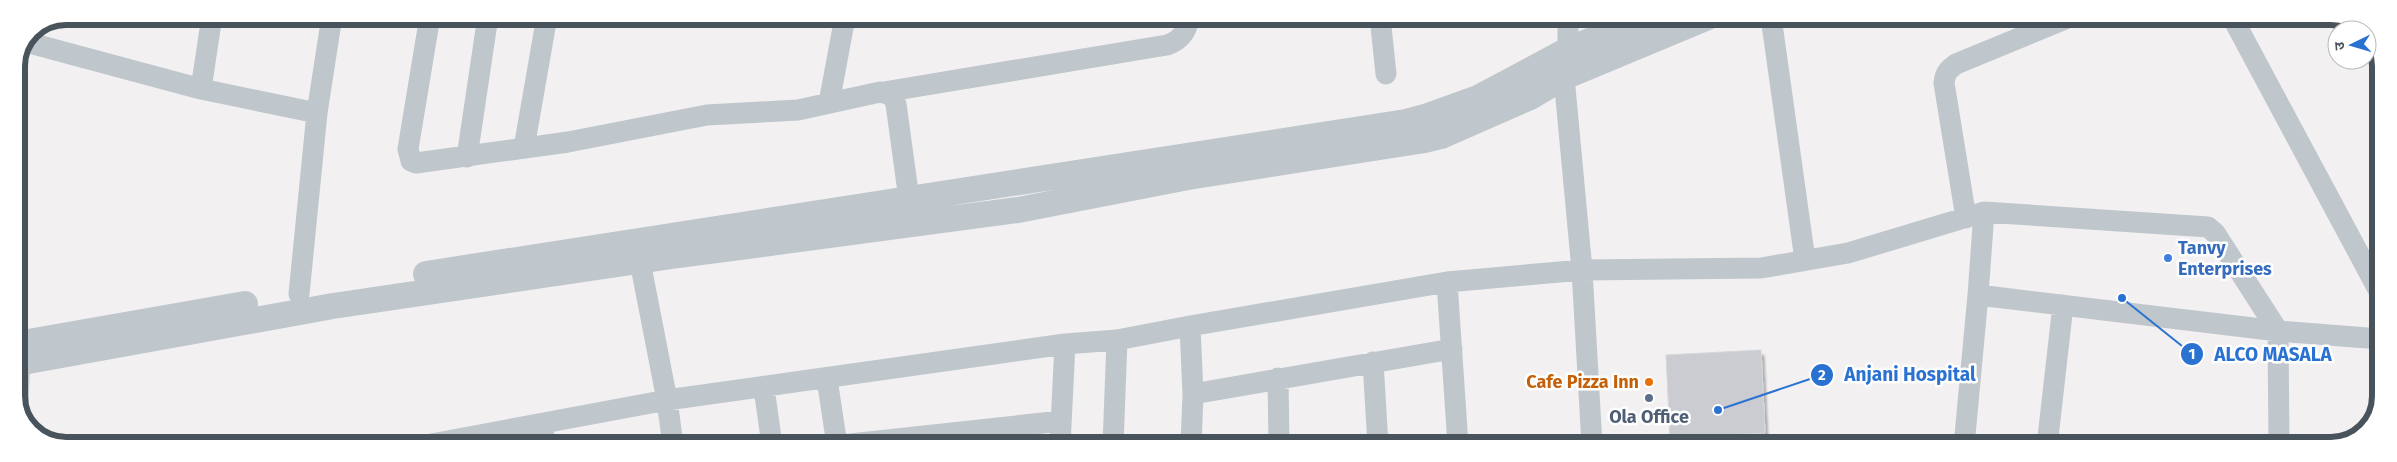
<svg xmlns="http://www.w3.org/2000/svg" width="2397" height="462" font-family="'Fira Sans','Noto Sans Devanagari',sans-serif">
<defs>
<filter id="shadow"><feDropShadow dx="3" dy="5.5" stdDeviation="1" flood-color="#0004"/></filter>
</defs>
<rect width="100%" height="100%" fill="#f2f0f0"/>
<path fill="#caccd2" stroke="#d4d6da" filter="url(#shadow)" d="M 1761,350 L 1765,433 L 1670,438 L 1666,355 Z"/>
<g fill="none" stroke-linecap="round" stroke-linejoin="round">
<path stroke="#bfc7cd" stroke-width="21" d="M 430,16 L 408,149 L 411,161 L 416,163 L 568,142 L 707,115 L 798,110 L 880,92 L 892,95 L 896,104 L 911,214
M 1380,17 L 1386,74
M 1568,17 L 1568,50 L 1564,77 L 1582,270 L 1592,445
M 1771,17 L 1805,260
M 2232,17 L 2380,293
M 26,42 L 201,89 L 317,113
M 201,89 L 212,16
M 884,92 L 1167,45 C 1182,40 1186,31 1190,17
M 829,103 L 845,17
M 524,148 L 547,16
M 467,157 L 488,16
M 1966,218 L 1944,83 C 1945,73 1948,70 1956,64 L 2070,17
M 637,246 L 667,400 L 673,445
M 299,294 L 317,113 L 332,16
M 1978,295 L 1984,212
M 1373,362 L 1378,445
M 1278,378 L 1279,445
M 827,379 L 837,445
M 764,388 L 772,445
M 1193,394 L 1452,349
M 18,406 L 20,349
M 541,424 L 546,445
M 426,445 L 667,400 L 1065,344 L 1117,340 L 1190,326
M 841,445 L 1061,421
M 1060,445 L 1065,344
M 1113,445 L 1117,340
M 1191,445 L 1193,394 L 1190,326 L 1447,282
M 1458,445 L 1447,282 L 1582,270 L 1761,268 L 1848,253 L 1984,212 L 2208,227 L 2215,233 L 2278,331 L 2279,446
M 1964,446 L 1978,295 L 2278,331 L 2380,339
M 2047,446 L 2063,305"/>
<path stroke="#bfc7cd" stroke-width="26" d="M 426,274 L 1406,122 L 1428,116 L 1478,98 L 1568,50 L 1647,17
M 17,344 L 245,304
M 17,363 L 333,306 L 672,256 L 1018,210 L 1188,177 L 1425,140 L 1441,136 L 1530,97 L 1564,77 L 1708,17"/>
</g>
<circle fill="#3f7fe0" stroke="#fff" stroke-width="2" cx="2168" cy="258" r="5"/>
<circle fill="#e8710a" stroke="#fff" stroke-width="2" cx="1649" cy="382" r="5"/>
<circle fill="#5c6f8a" stroke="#fff" stroke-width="2" cx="1649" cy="398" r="5"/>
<g text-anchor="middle" stroke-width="5" stroke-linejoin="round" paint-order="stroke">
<g font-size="18" font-weight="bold" fill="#366cbe" stroke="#fff" text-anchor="start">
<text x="2178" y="254">Tanvy<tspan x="2178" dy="21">Enterprises</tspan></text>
</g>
<g font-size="18" font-weight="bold" fill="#c56008" stroke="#fff" text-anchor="end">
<text x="1639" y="388">Cafe Pizza Inn</text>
</g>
<g font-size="18" font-weight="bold" fill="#4e5e75" stroke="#fff">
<text x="1649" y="423">Ola Office</text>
</g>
</g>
<path d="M0 0H2397V462H0ZM66 25H2331A41 41 0 0 1 2372 66V396A41 41 0 0 1 2331 437H66A41 41 0 0 1 25 396V66A41 41 0 0 1 66 25Z" fill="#fff" fill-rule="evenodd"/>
<path fill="none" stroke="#49535b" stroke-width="6" d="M66 25H2331A41 41 0 0 1 2372 66V396A41 41 0 0 1 2331 437H66A41 41 0 0 1 25 396V66A41 41 0 0 1 66 25Z"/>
<path fill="none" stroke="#2a72d2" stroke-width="2" d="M2122 298L2192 354M1718 410L1822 375"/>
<g fill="#2a72d2" stroke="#fff" stroke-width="2">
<circle cx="2122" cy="298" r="5"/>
<circle cx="1718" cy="410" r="5"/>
<circle cx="2192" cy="354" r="12"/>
<circle cx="1822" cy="375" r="12"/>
</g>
<g font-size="15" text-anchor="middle" font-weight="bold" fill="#fff">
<text x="2192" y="359">1</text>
<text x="1822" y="380">2</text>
</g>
<g font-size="19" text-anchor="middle" font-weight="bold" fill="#2a72d2" stroke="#fff" stroke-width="5" stroke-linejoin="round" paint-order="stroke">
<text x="2273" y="361">ALCO MASALA</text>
<text x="1910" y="381">Anjani Hospital</text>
</g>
<g transform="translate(2352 45) rotate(265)"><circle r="24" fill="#ffffff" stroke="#b6babd"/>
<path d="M0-4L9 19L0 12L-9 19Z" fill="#2a72d2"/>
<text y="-8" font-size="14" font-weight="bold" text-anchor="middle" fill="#49535b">उ</text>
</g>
</svg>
